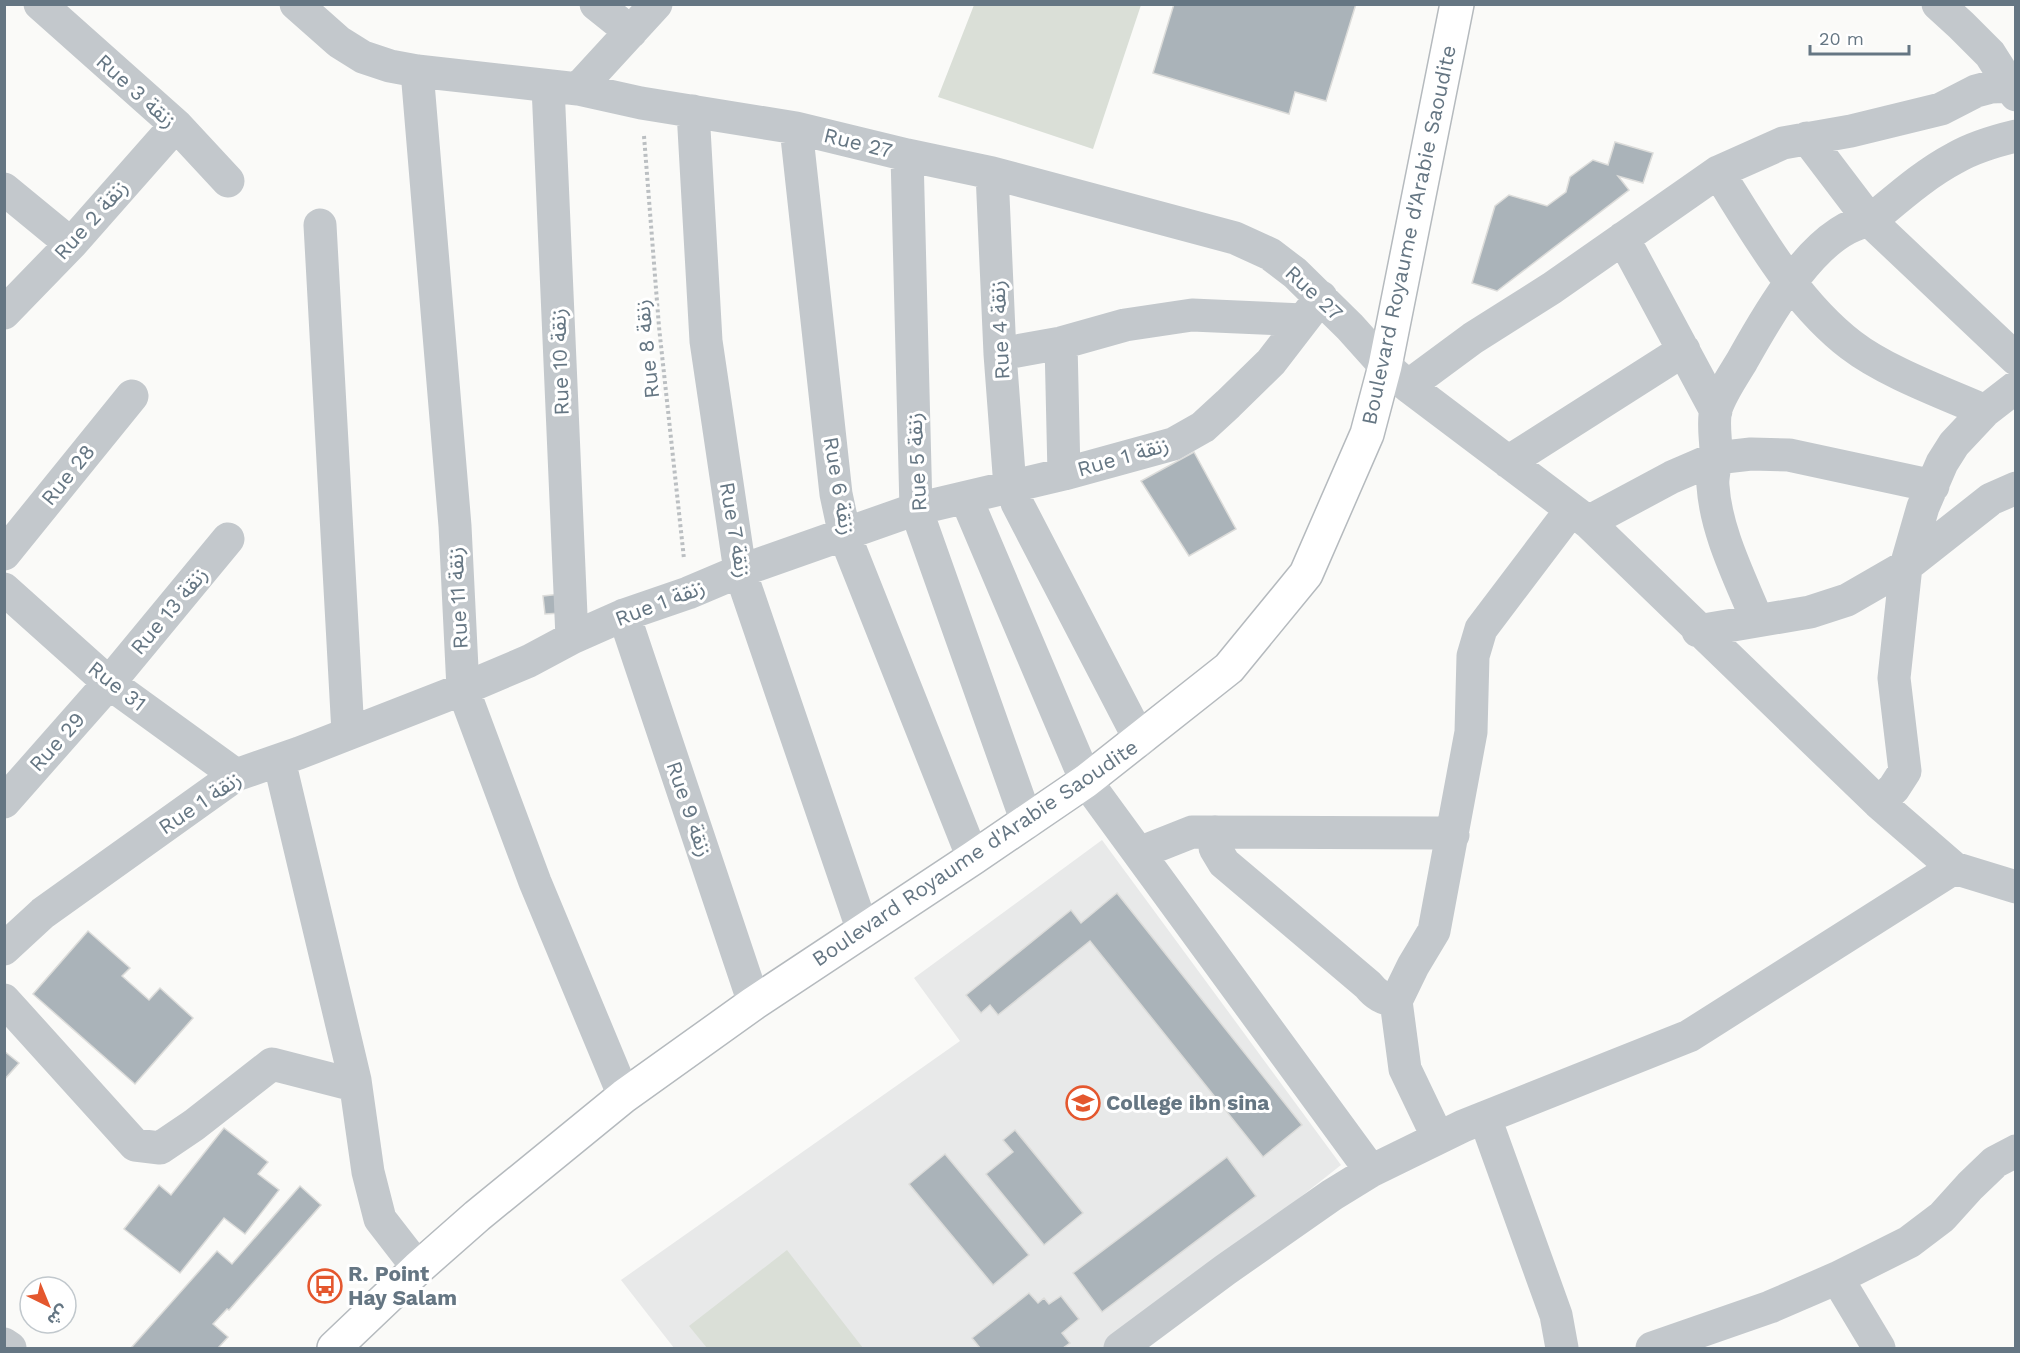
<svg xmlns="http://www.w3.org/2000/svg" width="2020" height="1353" font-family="'Work Sans','Noto Sans Arabic',sans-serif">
<rect width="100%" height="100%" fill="#fafaf8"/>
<path fill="#e8e9e9" d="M 1102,840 L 1341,1165 L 1110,1348 L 674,1348 L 621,1280 L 960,1041 L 914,978 Z"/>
<path fill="#dadfd7" d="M 974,5 L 1141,5 L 1093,149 L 938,97 Z
M 787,1250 L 863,1348 L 707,1348 L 689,1326 Z"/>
<path fill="#aab3b9" stroke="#dcdcda" stroke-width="1.5" d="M 1174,4 L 1356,4 L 1326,101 L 1295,92 L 1289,114 L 1153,73 Z
M 1615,142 L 1653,153 L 1643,183 L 1618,176 L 1629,190 L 1497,291 L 1472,283 L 1495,206 L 1509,195 L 1547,206 L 1566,192 L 1570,177 L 1593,160 L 1608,165 Z
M 1194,452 L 1236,529 L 1189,556 L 1141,481 Z
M 561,594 L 562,613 L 545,614 L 543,596 Z
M 1117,893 L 1302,1125 L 1263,1157 L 1090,941 L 998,1015 L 990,1005 L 981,1013 L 966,995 L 1071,910 L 1081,923 Z
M 88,931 L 130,968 L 122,976 L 149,1000 L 160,988 L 193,1018 L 135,1084 L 33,994 Z
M 4,1051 L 19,1063 L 4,1080 Z
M 224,1128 L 268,1162 L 258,1174 L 279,1190 L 245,1234 L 224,1218 L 180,1273 L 124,1229 L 159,1185 L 171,1195 Z
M 1015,1130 L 1083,1213 L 1044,1245 L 986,1174 L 1013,1152 L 1003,1140 Z
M 945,1154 L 1029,1255 L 993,1285 L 909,1184 Z
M 1227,1157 L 1256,1196 L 1102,1312 L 1073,1273 Z
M 300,1186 L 321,1205 L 229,1310 L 227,1309 L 213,1324 L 228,1337 L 218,1348 L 131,1348 L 217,1251 L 232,1264 Z
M 1029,1293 L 1038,1303 L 1044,1298 L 1049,1304 L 1061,1296 L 1079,1319 L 1062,1333 L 1070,1343 L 1063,1348 L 980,1348 L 972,1338 Z"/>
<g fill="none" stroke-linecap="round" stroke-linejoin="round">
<defs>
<path id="major" d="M 334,1348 L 418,1268 L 477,1216 L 624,1096 L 754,1003 L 973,858 L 1086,781 L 1229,668 L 1306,574 L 1367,434 L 1385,366 L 1457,4"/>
</defs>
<use href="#major" stroke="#b5babe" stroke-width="36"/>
<path stroke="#bbbfc2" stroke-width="4" stroke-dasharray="3 3" stroke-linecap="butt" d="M 644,136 L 659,327 L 684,559"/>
<path stroke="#c3c8cc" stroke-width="33" d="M 40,4 L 176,125 L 228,181
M 296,4 L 339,42 L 363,57 L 390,66 L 417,71 L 578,89 L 641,103 L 796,128 L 907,155 L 992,173 L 1235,238 L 1270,254 L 1295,273 L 1350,327 L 1385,366 L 1408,386 L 1588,522 L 1879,803 L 1954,868 L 2016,887
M 596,4 L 631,32
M 1938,4 L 1961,25 L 1990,54 L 2016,95
M 417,71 L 455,526 L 463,689 L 535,882 L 624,1096
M 548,86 L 572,638
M 578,89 L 656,4
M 693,111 L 706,341 L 740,571 L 863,931
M 796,128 L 836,494 L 845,536 L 973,858
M 1807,138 L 1870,221 L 2016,359
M 907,155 L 916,509 L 1027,822
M 1718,172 C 1756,232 1794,301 1851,345 C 1886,372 1944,393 1985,411
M 992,173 L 1000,354 L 1010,487
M 4,189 L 71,244
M 320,225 L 348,733
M 1623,238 L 1716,411
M 4,313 L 71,244 L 176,125
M 1061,343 L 1064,474
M 1000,354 L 1061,343 L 1125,325 L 1192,315 L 1303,320
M 1408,386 L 1473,338 L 1552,288 L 1718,172 L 1783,143 L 1851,131 L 1941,109 L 1976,91 L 1991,87 L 2016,86
M 1508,462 L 1684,350
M 966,498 L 1086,781 L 1371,1171
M 1017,503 L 1140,740
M 1588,522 L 1672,477 L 1716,458 L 1751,454 L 1789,455 L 1933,486
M 4,554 L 132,396
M 4,589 L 109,683 L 236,775
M 624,615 L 754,1003
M 1757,620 C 1740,578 1716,532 1713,486 C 1712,478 1715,468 1716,459 C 1717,444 1712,424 1716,409 C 1721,393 1733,376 1742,361 C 1766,318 1816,227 1870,221 C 1897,199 1923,175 1955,158 C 1974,147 1995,141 2016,136
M 1698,631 L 1810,612 L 1847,600 L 1906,566 L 1991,499 L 2016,488
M 279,760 L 355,1080 L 368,1172 L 380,1219 L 418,1268
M 4,802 L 109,683 L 228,539
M 1879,803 L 1894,788 L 1905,771 L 1894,678 L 1906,566 L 1923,507 L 1942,463 L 1954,444 L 1985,411 L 2016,387
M 1215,832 L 1215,848 L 1224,863 L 1368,985 C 1376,995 1383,999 1396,1001
M 1139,853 L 1192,832 L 1438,833 L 1453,835
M 4,949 L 43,913 L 236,775 L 299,753 L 463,689 L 529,661 L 572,638 L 624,615 L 688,593 L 740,571 L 916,509 L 1064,474 L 1173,444 L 1203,427 L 1228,404 L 1271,362 L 1321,297
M 4,1000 L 135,1145 L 160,1148 L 194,1125 L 272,1064 L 346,1083 L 355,1080
M 1485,1118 L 1556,1315 L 1562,1348
M 1438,1138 L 1405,1069 L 1396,1001 L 1413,966 L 1434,931 L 1471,732 L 1473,656 L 1481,629 L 1571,510
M 1837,1278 L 1879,1348
M 4,1344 L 10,1348
M 1120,1348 L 1225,1270 L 1332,1195 L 1371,1171 L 1463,1126 L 1689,1036 L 1954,868
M 1652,1348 L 1770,1307 L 1837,1278 L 1909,1242 L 1942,1217 L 1970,1186 L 1995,1162 L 2016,1151"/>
<use href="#major" stroke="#fff" stroke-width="33"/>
</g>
<defs>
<symbol id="school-ring" viewBox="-11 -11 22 22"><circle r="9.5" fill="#fff" stroke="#e4572e" stroke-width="1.5"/><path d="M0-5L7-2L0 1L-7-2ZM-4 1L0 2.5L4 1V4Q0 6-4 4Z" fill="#e4572e"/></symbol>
<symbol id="bus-ring" viewBox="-11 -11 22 22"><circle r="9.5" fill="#fff" stroke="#e4572e" stroke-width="1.5"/><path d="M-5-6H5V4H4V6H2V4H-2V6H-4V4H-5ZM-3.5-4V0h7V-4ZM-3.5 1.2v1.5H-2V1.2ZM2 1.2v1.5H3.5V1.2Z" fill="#e4572e"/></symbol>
</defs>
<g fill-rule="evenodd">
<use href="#school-ring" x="1064" y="1084" width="38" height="38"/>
<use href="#bus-ring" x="306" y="1267" width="38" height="38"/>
</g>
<g text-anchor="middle" stroke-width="6" stroke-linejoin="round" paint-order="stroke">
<g font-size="21" fill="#657683" stroke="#fff">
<text transform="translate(136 91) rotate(42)" y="7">Rue 3 زنقة</text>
<text transform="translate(858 143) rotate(14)" y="7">Rue 27</text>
<text transform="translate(91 220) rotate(-48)" y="7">Rue 2 زنقة</text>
<text transform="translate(1409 235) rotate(-78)" y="7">Boulevard Royaume d'Arabie Saoudite</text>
<text transform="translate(1314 293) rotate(43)" y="7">Rue 27</text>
<text transform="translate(1000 330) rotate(-93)" y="7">Rue 4 زنقة</text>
<text transform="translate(647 349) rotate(-96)" y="7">Rue 8 زنقة</text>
<text transform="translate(560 362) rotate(-92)" y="7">Rue 10 زنقة</text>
<text transform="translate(1123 457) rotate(-16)" y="7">Rue 1 زنقة</text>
<text transform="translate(917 462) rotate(-93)" y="7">Rue 5 زنقة</text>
<text transform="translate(68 475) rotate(-51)" y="7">Rue 28</text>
<text transform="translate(839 486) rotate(80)" y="7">Rue 6 زنقة</text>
<text transform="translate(735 530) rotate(80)" y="7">Rue 7 زنقة</text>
<text transform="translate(458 598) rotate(-93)" y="7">Rue 11 زنقة</text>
<text transform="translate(660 603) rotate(-21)" y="7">Rue 1 زنقة</text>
<text transform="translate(169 611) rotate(-50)" y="7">Rue 13 زنقة</text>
<text transform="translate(117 686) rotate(38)" y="7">Rue 31</text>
<text transform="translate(57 742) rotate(-48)" y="7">Rue 29</text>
<text transform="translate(200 803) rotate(-34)" y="7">Rue 1 زنقة</text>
<text transform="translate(689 809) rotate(71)" y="7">Rue 9 زنقة</text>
<text transform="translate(975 853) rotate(-34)" y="7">Boulevard Royaume d'Arabie Saoudite</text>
</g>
<g font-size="21" font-weight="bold" fill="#657683" stroke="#fff" text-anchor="start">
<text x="1106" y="1110">College ibn sina</text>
<text x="348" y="1281">R. Point<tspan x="348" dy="24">Hay Salam</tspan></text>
</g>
</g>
<rect width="2020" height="1353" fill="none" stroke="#657683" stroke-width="12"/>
<g transform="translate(48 1305) rotate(137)"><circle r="28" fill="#ffffff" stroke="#c1c8cd" stroke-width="1.5"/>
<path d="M0-4.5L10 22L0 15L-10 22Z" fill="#e4572e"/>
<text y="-9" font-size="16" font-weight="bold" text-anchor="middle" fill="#657683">ش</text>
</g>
<path d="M1810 45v9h99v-9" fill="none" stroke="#657683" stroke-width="3"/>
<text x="1819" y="45" font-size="18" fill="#657683" stroke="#ffffff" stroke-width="4.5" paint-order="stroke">20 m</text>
</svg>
